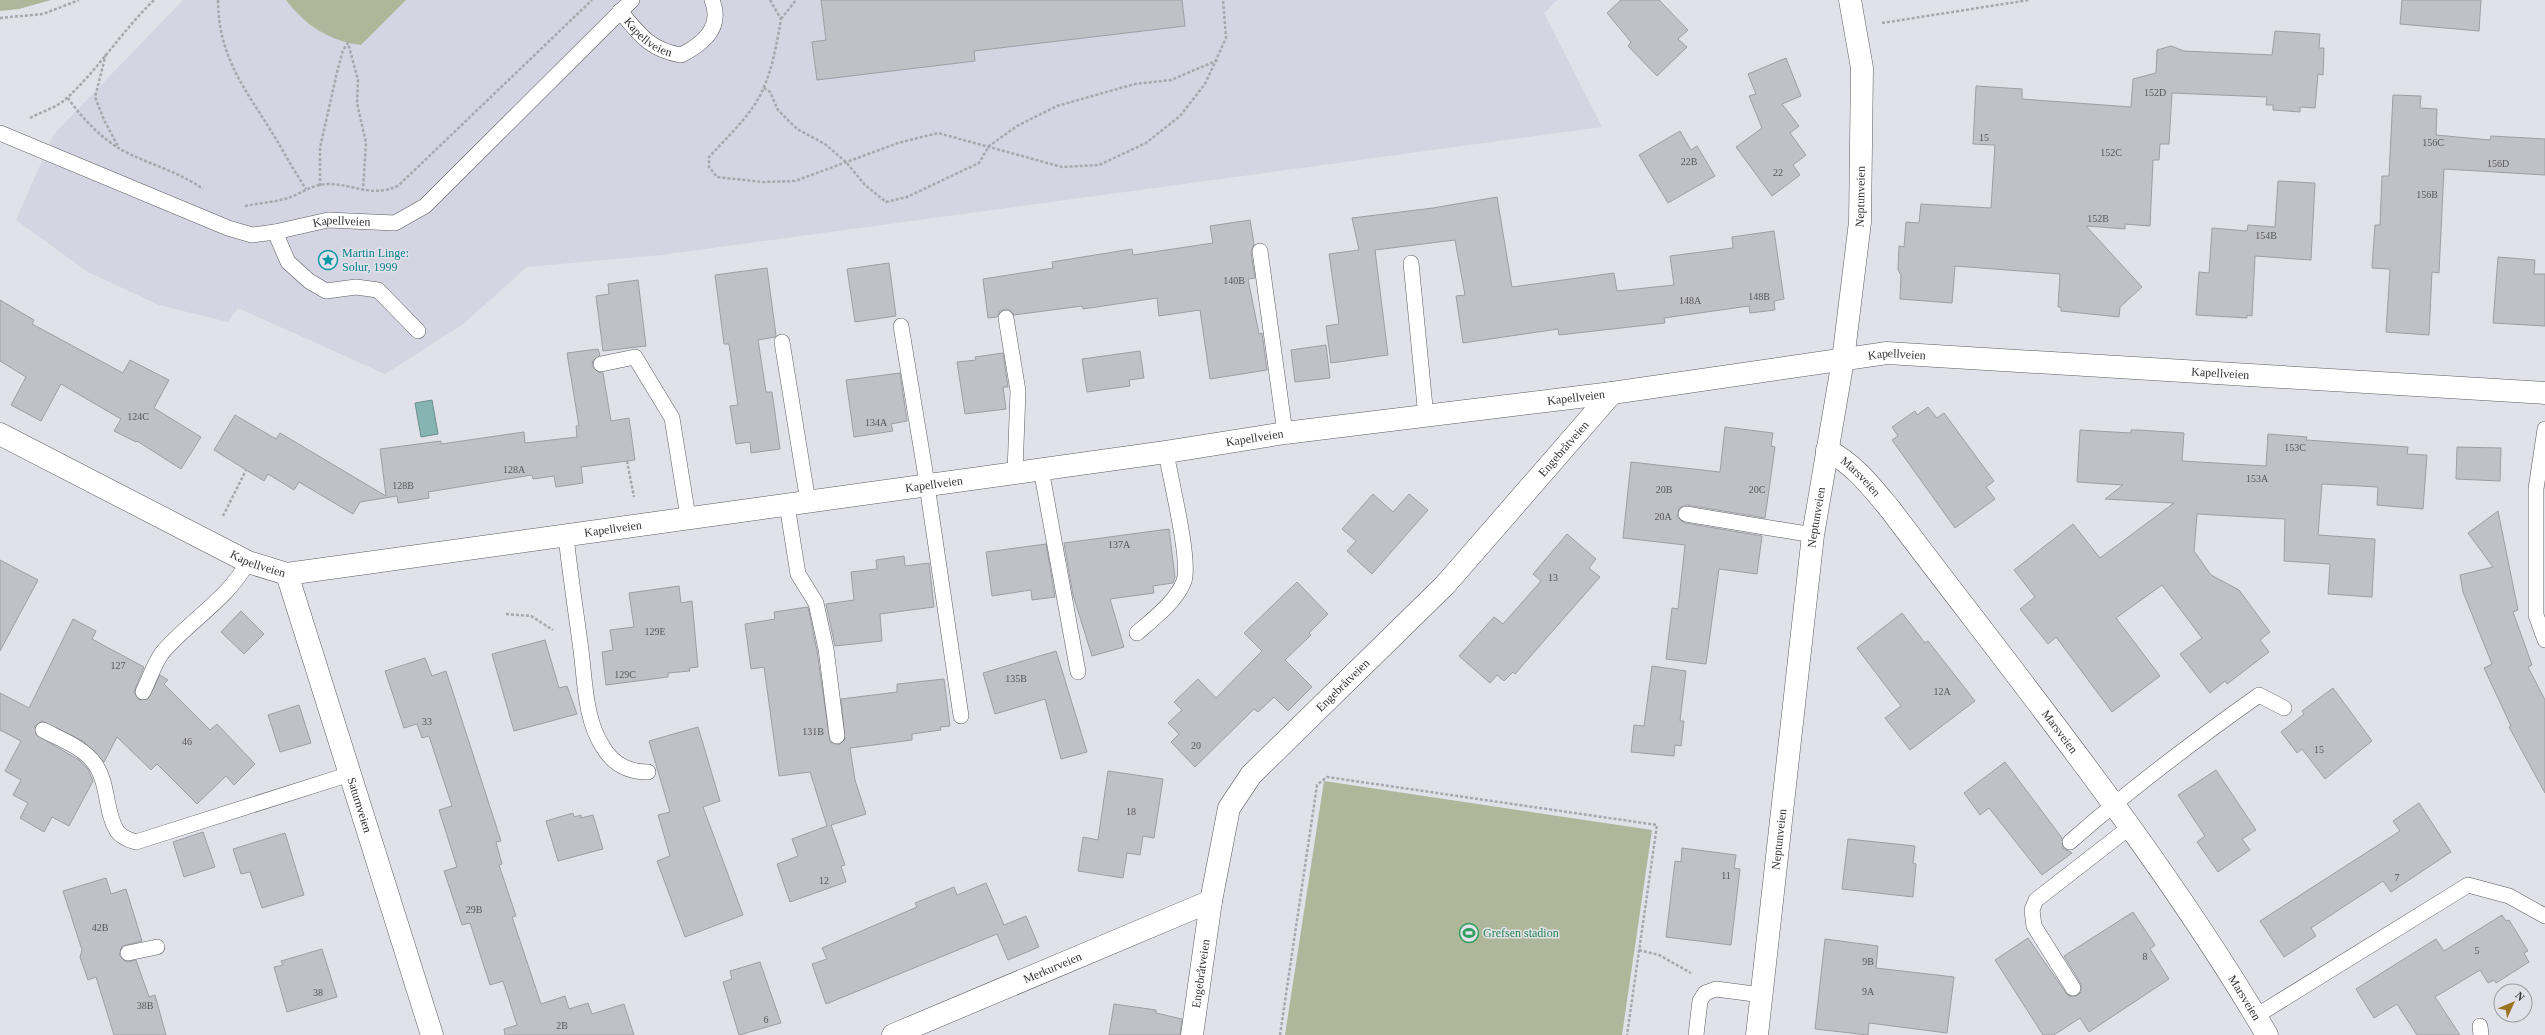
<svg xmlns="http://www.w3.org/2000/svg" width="2545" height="1035" font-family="'Times New Roman',serif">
<rect width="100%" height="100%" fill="#e1e1e9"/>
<path fill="#d4d4e2" d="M 183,0 L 1557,0 L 1544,13 L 1602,127 L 661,255 L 527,267 L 462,325 L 385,374 L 238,308 L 228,322 L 159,305 L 88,272 L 16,220 L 54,134 Z"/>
<path fill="#afb79b" d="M 0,0 L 51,0 L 19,9 L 0,11 Z
M 286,0 L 406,0 L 361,45 C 329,41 305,25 286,0 Z
M 1324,781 L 1652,830 L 1622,1035 L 1285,1035 Z"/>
<path fill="#85b4b3" stroke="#6d8e8e" d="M 432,400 L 438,434 L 421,437 L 415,403 Z"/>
<path fill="#c0c0c7" stroke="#9e9ea5" d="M 821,0 L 1182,0 L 1185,26 L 974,51 L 975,61 L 817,80 L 812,42 L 826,40 Z
M 1621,0 L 1659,0 L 1688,30 L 1678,39 L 1687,47 L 1657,76 L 1628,46 L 1631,42 L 1607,13 Z
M 2402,0 L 2481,0 L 2479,31 L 2400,24 Z
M 2275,31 L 2320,34 L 2319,48 L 2324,48 L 2323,75 L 2318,74 L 2315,108 L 2300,107 L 2300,112 L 2273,110 L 2273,105 L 2266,105 L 2267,97 L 2172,93 L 2169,144 L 2160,144 L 2159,160 L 2153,160 L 2150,226 L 2125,224 L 2125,229 L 2086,226 L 2142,287 L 2120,307 L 2119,317 L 2061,311 L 2061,307 L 2058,307 L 2060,274 L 1955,266 L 1952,303 L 1900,299 L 1901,275 L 1898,270 L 1899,246 L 1904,247 L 1906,222 L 1919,223 L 1921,204 L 1991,208 L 1995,145 L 1973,144 L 1976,86 L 2022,89 L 2022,99 L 2131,107 L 2133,79 L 2156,73 L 2157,50 L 2171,46 L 2184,51 L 2272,55 Z
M 1786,58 L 1801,96 L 1782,104 L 1799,126 L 1790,133 L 1806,155 L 1793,165 L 1800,175 L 1772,196 L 1736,147 L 1762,128 L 1749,96 L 1756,94 L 1748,74 Z
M 2393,95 L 2421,96 L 2420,108 L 2437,109 L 2436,135 L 2490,140 L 2491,136 L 2545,139 L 2545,175 L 2444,169 L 2439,273 L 2432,272 L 2429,335 L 2386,332 L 2390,269 L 2372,268 L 2375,225 L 2380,225 L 2382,176 L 2389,176 Z
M 1680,131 L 1691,150 L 1697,146 L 1715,176 L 1668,203 L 1639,155 Z
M 2278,181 L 2315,183 L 2311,260 L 2255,256 L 2252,316 L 2247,315 L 2247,318 L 2196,315 L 2199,272 L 2209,273 L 2212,228 L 2247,231 L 2248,225 L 2275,227 Z
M 1497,197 L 1512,287 L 1614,273 L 1617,291 L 1674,285 L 1670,256 L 1733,248 L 1732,237 L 1774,231 L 1784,299 L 1774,301 L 1775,310 L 1750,313 L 1749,306 L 1664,318 L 1665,323 L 1559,335 L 1558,329 L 1463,343 L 1456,296 L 1465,295 L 1455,240 L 1375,250 L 1388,355 L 1331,363 L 1326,326 L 1339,324 L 1329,254 L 1359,250 L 1352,218 L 1433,208 Z
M 1250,220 L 1254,244 L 1251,252 L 1255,278 L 1248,279 L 1259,334 L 1262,333 L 1267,370 L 1210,379 L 1200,310 L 1159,316 L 1157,298 L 1083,309 L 1082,306 L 1014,315 L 1010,310 L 1005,309 L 1000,311 L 997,317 L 988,318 L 983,279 L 1053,268 L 1052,262 L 1132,249 L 1133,255 L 1213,243 L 1210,226 Z
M 2498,257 L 2535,260 L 2534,274 L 2545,274 L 2545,326 L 2493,323 Z
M 889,263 L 896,316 L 855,322 L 847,269 Z
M 767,268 L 776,335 L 775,337 L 758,340 L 766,392 L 772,392 L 780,449 L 751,453 L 750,442 L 736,444 L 730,406 L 738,405 L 729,344 L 724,344 L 715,275 Z
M 638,280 L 646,346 L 603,351 L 596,296 L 609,294 L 608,284 Z
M 0,300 L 34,320 L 32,324 L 123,373 L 130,360 L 169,380 L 154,408 L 201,437 L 181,469 L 137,441 L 136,442 L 114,431 L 121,419 L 61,384 L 41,421 L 11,405 L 26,377 L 0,361 Z
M 1326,345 L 1330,378 L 1295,382 L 1291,350 Z
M 598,349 L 600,355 L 593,361 L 592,366 L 598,372 L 603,373 L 611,421 L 629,418 L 635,460 L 581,467 L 583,483 L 556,487 L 554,476 L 533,479 L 532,475 L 428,492 L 429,498 L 398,503 L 397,496 L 360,502 L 353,514 L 299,482 L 294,490 L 268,474 L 264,481 L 214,450 L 235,415 L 276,439 L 280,433 L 386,496 L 380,449 L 441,441 L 441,444 L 524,432 L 525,443 L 577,437 L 576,426 L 579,426 L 567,353 Z
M 1140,351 L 1144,378 L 1129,380 L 1130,386 L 1087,392 L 1082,359 Z
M 1003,353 L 1008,387 L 1003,387 L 1006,409 L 965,414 L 957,362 L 976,360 L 975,357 Z
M 900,373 L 907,421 L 891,424 L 893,431 L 854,437 L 846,380 Z
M 1928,407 L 1937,418 L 1944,413 L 1994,481 L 1986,487 L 1995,499 L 1955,528 L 1892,440 L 1898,436 L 1892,427 L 1915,411 L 1917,415 Z
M 1725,427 L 1773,433 L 1771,446 L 1775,447 L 1765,518 L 1687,505 L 1679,508 L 1677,517 L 1685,523 L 1762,536 L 1757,574 L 1719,569 L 1706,664 L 1666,659 L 1672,608 L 1678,609 L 1685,545 L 1623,538 L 1631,462 L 1720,472 Z
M 2080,430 L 2131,433 L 2131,430 L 2139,430 L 2184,433 L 2182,461 L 2266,466 L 2268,434 L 2307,437 L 2306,440 L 2408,447 L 2407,454 L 2427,455 L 2423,509 L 2377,505 L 2378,487 L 2322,484 L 2318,535 L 2375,539 L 2372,597 L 2328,594 L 2330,564 L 2284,561 L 2285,519 L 2197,514 L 2194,551 L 2211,575 L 2239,590 L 2270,632 L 2260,640 L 2269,652 L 2227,684 L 2225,681 L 2210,693 L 2180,654 L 2202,638 L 2162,585 L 2116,618 L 2160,676 L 2112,712 L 2056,637 L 2048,644 L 2020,609 L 2035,597 L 2014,570 L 2073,524 L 2100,558 L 2174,503 L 2105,499 L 2123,485 L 2077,482 Z
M 2457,447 L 2501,448 L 2500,481 L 2456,479 Z
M 1373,494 L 1393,512 L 1409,494 L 1428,510 L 1372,574 L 1347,551 L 1356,541 L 1342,529 Z
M 2498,511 L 2518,610 L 2513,612 L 2532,665 L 2528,667 L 2545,700 L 2545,793 L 2509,727 L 2511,726 L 2484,668 L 2492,664 L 2463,592 L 2460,575 L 2493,567 L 2468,533 Z
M 1169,529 L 1175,577 L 1173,583 L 1153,586 L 1154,593 L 1110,599 L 1124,647 L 1092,656 L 1073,595 L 1064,543 Z
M 1567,534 L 1596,559 L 1589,568 L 1600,577 L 1515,674 L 1513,672 L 1504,681 L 1497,675 L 1490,683 L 1459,656 L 1494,617 L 1503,624 L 1541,581 L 1533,574 Z
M 1046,544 L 1055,597 L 1032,600 L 1031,590 L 992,596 L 986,552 Z
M 904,556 L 905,566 L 929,563 L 934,607 L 880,614 L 882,641 L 835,646 L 826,604 L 854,600 L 851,572 L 877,569 L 876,560 Z
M 0,560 L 38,580 L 0,651 Z
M 1297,582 L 1328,614 L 1309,633 L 1311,635 L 1285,660 L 1312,687 L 1288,711 L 1274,697 L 1258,712 L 1254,709 L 1195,767 L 1171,742 L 1179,734 L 1168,723 L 1182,710 L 1174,702 L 1198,679 L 1216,698 L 1262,651 L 1244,633 Z
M 679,586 L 681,603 L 692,601 L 698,667 L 689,668 L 690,671 L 668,673 L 668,677 L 606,685 L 602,652 L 613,650 L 610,630 L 634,627 L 629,593 Z
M 808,607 L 817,651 L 830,742 L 839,745 L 845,739 L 841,699 L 897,692 L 897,684 L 944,679 L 950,726 L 940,727 L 941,730 L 912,734 L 912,740 L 850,748 L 855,780 L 866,814 L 831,825 L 845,865 L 841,866 L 846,882 L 790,902 L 777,864 L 798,856 L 792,839 L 827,826 L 810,772 L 779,776 L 764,667 L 751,669 L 745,624 L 775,619 L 774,612 Z
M 241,611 L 264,634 L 244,654 L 221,632 Z
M 1902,613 L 1925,643 L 1928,641 L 1975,701 L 1910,750 L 1885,718 L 1901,706 L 1857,648 Z
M 73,619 L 96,631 L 92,639 L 144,667 L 134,692 L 139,700 L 148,699 L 160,675 L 168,680 L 164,684 L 210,730 L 217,724 L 255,764 L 234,785 L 226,776 L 197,804 L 157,764 L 151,770 L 117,737 L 104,762 L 83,741 L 42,721 L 35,726 L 36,735 L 79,760 L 88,769 L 93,781 L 69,826 L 52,817 L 44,832 L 20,818 L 28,803 L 13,795 L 21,780 L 5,771 L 21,741 L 0,730 L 0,693 L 29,708 Z
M 545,640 L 559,688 L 567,686 L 577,714 L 514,731 L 492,654 Z
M 1056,651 L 1087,752 L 1061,759 L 1045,699 L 995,714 L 983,673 Z
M 425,658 L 432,676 L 446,671 L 501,841 L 496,842 L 502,864 L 499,865 L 516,916 L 512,917 L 541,1004 L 565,996 L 569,1009 L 588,1003 L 592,1014 L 624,1004 L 634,1035 L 505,1035 L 504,1029 L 517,1025 L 503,981 L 490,985 L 470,923 L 462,925 L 444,871 L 457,867 L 439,810 L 452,806 L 429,736 L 422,738 L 417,724 L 404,728 L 385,671 Z
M 1652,666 L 1686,671 L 1680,721 L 1684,721 L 1681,746 L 1675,745 L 1674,756 L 1631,752 L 1634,725 L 1644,726 Z
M 2333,688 L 2372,741 L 2325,779 L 2302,749 L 2297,753 L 2281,732 L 2304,714 L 2302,711 Z
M 299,705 L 311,743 L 280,752 L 268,715 Z
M 698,727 L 720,801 L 703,807 L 743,915 L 685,937 L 657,861 L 670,856 L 658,815 L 670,812 L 649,741 Z
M 2005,762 L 2062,838 L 2063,848 L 2072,853 L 2042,875 L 1989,808 L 1980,815 L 1964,793 Z
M 2216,770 L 2256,830 L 2242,839 L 2250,850 L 2218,872 L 2197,842 L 2205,836 L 2178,795 Z
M 1108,771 L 1163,779 L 1154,838 L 1143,836 L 1140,855 L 1127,853 L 1123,878 L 1078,871 L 1083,837 L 1098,840 Z
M 2419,803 L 2451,852 L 2391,892 L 2383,881 L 2311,928 L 2316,936 L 2284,957 L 2260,921 L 2400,831 L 2393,821 Z
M 573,813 L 574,817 L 581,815 L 581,818 L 593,815 L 603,849 L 558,861 L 546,821 Z
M 203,832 L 215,867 L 184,877 L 173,842 Z
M 285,833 L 304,895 L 262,908 L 250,872 L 241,874 L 233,849 Z
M 1848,839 L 1915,846 L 1913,863 L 1916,864 L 1913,897 L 1842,889 Z
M 1682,848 L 1736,855 L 1734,868 L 1740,869 L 1731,945 L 1666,937 L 1675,861 L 1681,862 Z
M 106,878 L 111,894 L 126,889 L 142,941 L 122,946 L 119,955 L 126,962 L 136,960 L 149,997 L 155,995 L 166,1035 L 114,1035 L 96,977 L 88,980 L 80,957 L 82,950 L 63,891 Z
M 986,883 L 1004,925 L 1026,916 L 1039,947 L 1008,960 L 997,934 L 826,1004 L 812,964 L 827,959 L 822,948 L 917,907 L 915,903 L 954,887 L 957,895 Z
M 2133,912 L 2155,945 L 2150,949 L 2169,979 L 2089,1032 L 2080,1018 L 2054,1035 L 2043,1035 L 1995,960 L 2028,938 L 2066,993 L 2069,996 L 2077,996 L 2081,992 L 2081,984 L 2064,956 Z
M 2502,915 L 2506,921 L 2509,920 L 2528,951 L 2524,953 L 2529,962 L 2496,983 L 2494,980 L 2488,983 L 2480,970 L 2435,997 L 2460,1035 L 2417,1035 L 2397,1004 L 2374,1018 L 2356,989 L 2436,939 L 2444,951 Z
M 1825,939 L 1878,946 L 1876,968 L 1954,977 L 1947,1033 L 1869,1023 L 1868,1035 L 1815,1029 Z
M 322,949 L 337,997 L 287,1012 L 274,967 L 283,965 L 281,961 Z
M 760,962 L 781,1023 L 739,1035 L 723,982 L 732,979 L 730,971 Z
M 1114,1004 L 1156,1010 L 1156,1013 L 1182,1019 L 1180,1035 L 1109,1035 Z"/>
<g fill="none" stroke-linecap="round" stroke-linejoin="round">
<defs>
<g id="lane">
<path id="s1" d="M 620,11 C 639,34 650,50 681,55 C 703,44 723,27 712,0"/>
<path id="s2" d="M 0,133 L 228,228 L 252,235 L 275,232 L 328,220 L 395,223 L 425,206 L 632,0"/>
<path d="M 275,232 L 288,262 L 309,281 L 326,291 L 356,287 L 378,290 L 418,331"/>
<path d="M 1260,251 L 1285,433"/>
<path d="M 1411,263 L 1426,417"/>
<path d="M 1006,318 L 1018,391 L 1015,472"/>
<path d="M 901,326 L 924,465 L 961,716"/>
<path d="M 782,342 L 808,502"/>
<path d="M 601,364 L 635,357 L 672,418 L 688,517"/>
<path d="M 2545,429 L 2536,489 L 2536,615 L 2545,640"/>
<path d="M 1041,469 L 1078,672"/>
<path d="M 787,505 L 798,574 L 816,603 L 826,649 L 837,736"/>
<path d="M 1686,514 L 1813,535"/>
<path d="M 566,536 C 570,574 576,612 581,650 C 585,681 585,720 603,747 C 613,764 629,772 648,772"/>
<path d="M 1137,633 C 1152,620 1177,601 1184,581 C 1191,560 1170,478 1166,452"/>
<path d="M 143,692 C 149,680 154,664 162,653 C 189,621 227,600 248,562"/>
<path d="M 43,730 C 60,739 83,747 95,764 C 109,784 105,812 117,831 C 121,837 129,840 136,842 L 350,774"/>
<path d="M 2070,842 C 2130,789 2194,741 2259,695 L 2284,708"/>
<path d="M 128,953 L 157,947"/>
<path d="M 2073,988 L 2034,926 L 2032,910 L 2036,900 L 2130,827"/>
<path d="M 2256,1016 L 2468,885 L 2509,896 L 2545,916"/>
<path d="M 2480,1026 L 2481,1035"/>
<path d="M 1696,1035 L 1700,1001 L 1705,993 L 1716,989 L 1762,995"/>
</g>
<g id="street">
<path id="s3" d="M 1827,450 C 1854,464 1870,485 1890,509 C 2018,679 2159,851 2267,1035"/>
<path id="s4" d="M 287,574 L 432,1035"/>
<path id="s5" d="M 893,1035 L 1211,901"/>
<path id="s6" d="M 1192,1035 L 1211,901 L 1229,808 L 1251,775 L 1445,585 L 1612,393"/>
<path id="s7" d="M 1757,1035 L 1813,535 L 1843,360 L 1860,222 L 1862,68 L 1850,0"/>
</g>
<g id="secondary">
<path id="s8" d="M 0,434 L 248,562 L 287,574 L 1166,452 L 1285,433 L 1612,393 L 1887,353 L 2545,393"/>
</g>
</defs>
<use href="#lane" stroke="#5c5c62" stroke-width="16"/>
<use href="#street" stroke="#5c5c62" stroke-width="23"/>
<use href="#secondary" stroke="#5c5c62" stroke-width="23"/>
<path stroke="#a7a7ad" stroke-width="2.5" stroke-dasharray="3 2" stroke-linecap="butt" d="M 218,0 C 218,56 245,89 273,134 C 284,152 294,171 306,189
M 770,0 L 781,19 C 777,42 773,66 764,87 C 753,114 728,136 709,157 L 709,167 L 717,177 L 763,182 L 795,181 L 898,143 L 938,133 L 1062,167 L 1099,165 L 1146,143 L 1180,116 L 1205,84 L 1226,38 L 1223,0
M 0,18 L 43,14 L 79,0
M 781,19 L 796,0
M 1882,23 L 2029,0
M 106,54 L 95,97 L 104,120 L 118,146
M 764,88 L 770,92 L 778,110 L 797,129 L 825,144 L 846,162 L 865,185 L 886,202 L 907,197 L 979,163 L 989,146 L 1017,126 L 1057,106 L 1135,84 L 1171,80 L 1218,60
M 68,98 C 81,117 100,137 120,149 C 147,164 178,171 203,189
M 30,118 C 43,111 57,108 68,97 C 99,68 123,30 154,0
M 320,186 L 320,148 L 337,72 L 343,50 L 348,43 L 358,80 L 357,103 L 366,143 L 363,190
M 245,206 C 260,203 277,202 291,197 C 303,192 315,184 328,184 C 355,184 370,198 398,186 L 592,0
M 627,461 L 634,497
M 223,516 L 246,470
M 506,614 L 531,616 L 553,630
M 1639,950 L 1659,955 L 1691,973
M 1280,1035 L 1317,785 L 1327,777 L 1657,825 L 1627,1035"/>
<use href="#lane" stroke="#fff" stroke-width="15"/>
<use href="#street" stroke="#fff" stroke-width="22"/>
<use href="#secondary" stroke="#fff" stroke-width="22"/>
</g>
<defs>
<symbol id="sight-ring" viewBox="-11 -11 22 22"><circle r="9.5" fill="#e1e1e9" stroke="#0f9aa8" stroke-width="1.5"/><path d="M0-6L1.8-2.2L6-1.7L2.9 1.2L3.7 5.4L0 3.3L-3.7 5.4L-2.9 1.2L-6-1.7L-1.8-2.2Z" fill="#0f9aa8"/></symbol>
<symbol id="stadium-ring" viewBox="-11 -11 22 22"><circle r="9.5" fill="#e1e1e9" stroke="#2e9e5b" stroke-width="1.5"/><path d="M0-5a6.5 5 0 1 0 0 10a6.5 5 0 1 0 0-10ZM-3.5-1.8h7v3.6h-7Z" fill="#2e9e5b"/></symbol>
</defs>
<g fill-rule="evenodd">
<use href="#sight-ring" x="317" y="249" width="22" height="22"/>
<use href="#stadium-ring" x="1458" y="922" width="22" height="22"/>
</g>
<g text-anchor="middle" stroke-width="3" stroke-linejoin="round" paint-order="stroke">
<g font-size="10" fill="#57575b">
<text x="2155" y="96">152D</text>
<text x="1984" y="141">15</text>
<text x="2433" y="146">156C</text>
<text x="2111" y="156">152C</text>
<text x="1689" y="165">22B</text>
<text x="2498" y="167">156D</text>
<text x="1778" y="176">22</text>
<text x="2427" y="198">156B</text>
<text x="2098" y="222">152B</text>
<text x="2266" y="239">154B</text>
<text x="1234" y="284">140B</text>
<text x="1759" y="300">148B</text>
<text x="1690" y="304">148A</text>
<text x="138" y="420">124C</text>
<text x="876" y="426">134A</text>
<text x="2295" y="451">153C</text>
<text x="514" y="473">128A</text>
<text x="2257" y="482">153A</text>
<text x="403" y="489">128B</text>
<text x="1664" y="493">20B</text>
<text x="1757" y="493">20C</text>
<text x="1663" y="520">20A</text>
<text x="1119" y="548">137A</text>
<text x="1553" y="581">13</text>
<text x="655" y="635">129E</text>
<text x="118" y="669">127</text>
<text x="625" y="678">129C</text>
<text x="1016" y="682">135B</text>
<text x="1942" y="695">12A</text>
<text x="427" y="725">33</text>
<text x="813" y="735">131B</text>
<text x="187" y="745">46</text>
<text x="1196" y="749">20</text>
<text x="2319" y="753">15</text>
<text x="1131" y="815">18</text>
<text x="1726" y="879">11</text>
<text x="2397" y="881">7</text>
<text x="824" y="884">12</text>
<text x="474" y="913">29B</text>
<text x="100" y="931">42B</text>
<text x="2477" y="954">5</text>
<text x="2145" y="960">8</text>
<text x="1868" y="965">9B</text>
<text x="1868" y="995">9A</text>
<text x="318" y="996">38</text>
<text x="145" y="1009">38B</text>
<text x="766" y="1023">6</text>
<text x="562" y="1029">2B</text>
</g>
<g font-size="12" fill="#343437" stroke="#e1e1e9">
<text dy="4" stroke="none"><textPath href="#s1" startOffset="39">Kapellveien</textPath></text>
<text dy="4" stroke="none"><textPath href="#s7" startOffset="845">Neptunveien</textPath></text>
<text dy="4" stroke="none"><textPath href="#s2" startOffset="363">Kapellveien</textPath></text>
<text dy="4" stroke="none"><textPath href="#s8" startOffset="1945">Kapellveien</textPath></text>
<text dy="4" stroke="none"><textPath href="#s8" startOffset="2269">Kapellveien</textPath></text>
<text dy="4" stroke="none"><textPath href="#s8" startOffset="1621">Kapellveien</textPath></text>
<text dy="4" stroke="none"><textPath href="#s8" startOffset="1297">Kapellveien</textPath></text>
<text dy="4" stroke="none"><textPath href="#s6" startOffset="722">Engebråtveien</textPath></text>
<text dy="4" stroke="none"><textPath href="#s3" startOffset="43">Marsveien</textPath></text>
<text dy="4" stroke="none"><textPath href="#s8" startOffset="973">Kapellveien</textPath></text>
<text dy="4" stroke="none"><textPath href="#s7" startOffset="521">Neptunveien</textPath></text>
<text dy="4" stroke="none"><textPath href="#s8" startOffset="649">Kapellveien</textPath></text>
<text dy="4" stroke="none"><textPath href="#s8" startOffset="289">Kapellveien</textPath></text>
<text dy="4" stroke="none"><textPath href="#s6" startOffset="398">Engebråtveien</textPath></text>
<text dy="4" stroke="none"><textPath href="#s3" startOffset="367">Marsveien</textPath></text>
<text dy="4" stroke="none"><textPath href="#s4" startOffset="242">Saturnveien</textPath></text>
<text dy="4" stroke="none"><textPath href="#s7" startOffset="197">Neptunveien</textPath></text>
<text dy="4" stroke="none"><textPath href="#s5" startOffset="173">Merkurveien</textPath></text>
<text dy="4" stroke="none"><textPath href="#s6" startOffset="62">Engebråtveien</textPath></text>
<text dy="4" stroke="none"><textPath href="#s3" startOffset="691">Marsveien</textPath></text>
</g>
<g font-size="12" fill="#0d838f" stroke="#e1e1e9" text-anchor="start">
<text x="342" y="257">Martin Linge:<tspan x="342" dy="14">Solur, 1999</tspan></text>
</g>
<g font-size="12" fill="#27864d" stroke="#e1e1e9" text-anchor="start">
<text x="1483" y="937">Grefsen stadion</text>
</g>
</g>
<g transform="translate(2513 1003) rotate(46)"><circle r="19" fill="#e1e1e9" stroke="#9c9ca2"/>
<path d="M0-3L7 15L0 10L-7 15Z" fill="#9c7320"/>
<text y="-6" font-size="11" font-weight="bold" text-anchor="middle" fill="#343437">N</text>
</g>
</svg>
